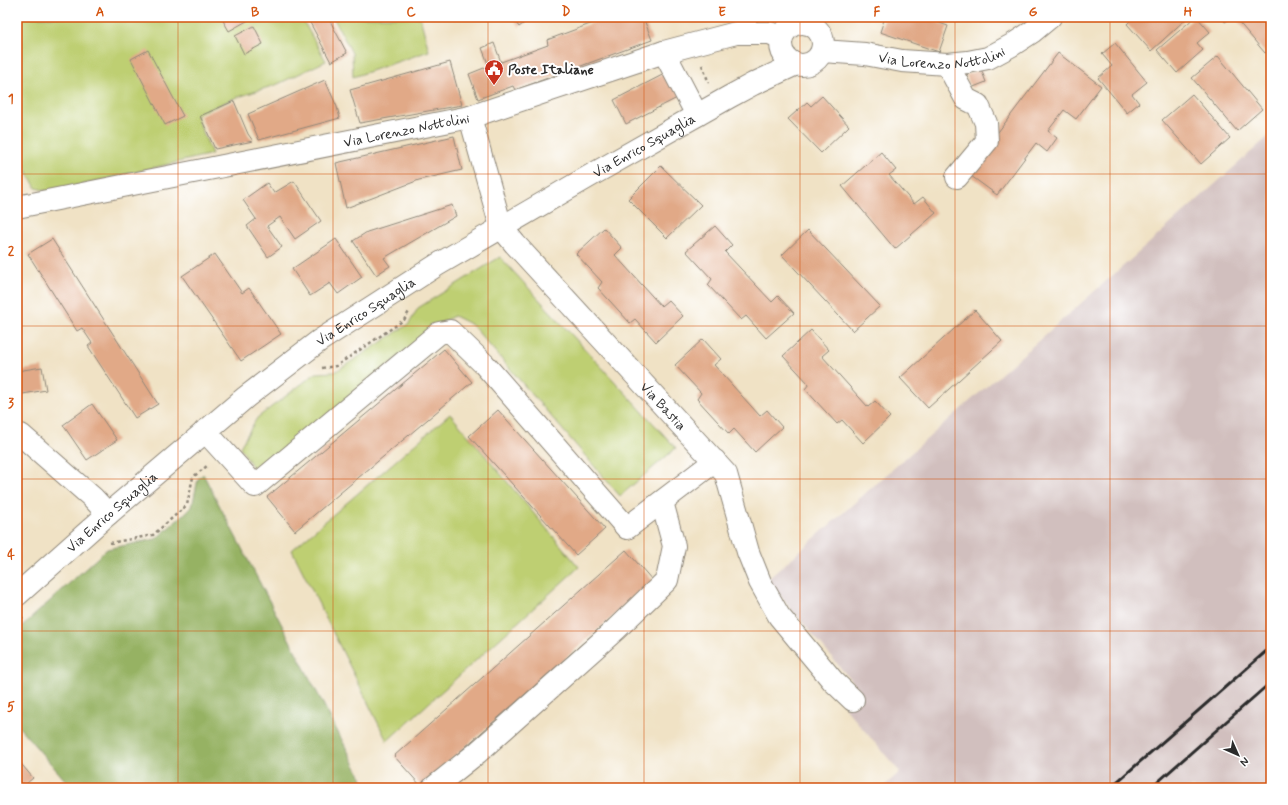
<svg xmlns="http://www.w3.org/2000/svg" width="1288" height="805" font-family="Mynerve,sans-serif">
<rect width="100%" height="100%" fill="#fff"/>
<filter id="ink" filterUnits="userSpaceOnUse"><feTurbulence type="fractalNoise" baseFrequency=".025" numOctaves="2"/><feDisplacementMap in="SourceGraphic" scale="8" xChannelSelector="R" yChannelSelector="G"/><feConvolveMatrix kernelMatrix="1 2 1 2 8 2 1 2 1" color-interpolation-filters="sRGB"/></filter>
<filter id="wash" filterUnits="userSpaceOnUse"><feTurbulence type="fractalNoise" baseFrequency=".012" numOctaves="4" result="noise"/><feDisplacementMap in="SourceGraphic" scale="16" xChannelSelector="R" yChannelSelector="G"/><feGaussianBlur stdDeviation="0.9" result="paint"/><feColorMatrix in="noise" values="0 0 0 0 0 0 0 0 0 0 0 0 0 0 0 0 0 1.4 0 .05"/><feComposite in="paint" operator="in"/></filter>
<g filter="url(#wash)">
<rect width="100%" height="100%" fill="#f0e2c5"/>
<path fill="#d1bfbe" d="M 1271,134 L 1271,787 L 1268,788 L 882,788 L 900,772 L 845,708 L 860,691 L 767,580 L 1146,246 Z"/>
<path fill="#becf72" stroke="#747d4e" d="M 17,17 L 301,17 L 326,61 L 278,84 L 235,98 L 196,115 L 212,154 L 51,192 L 36,188 L 29,175 L 17,149 Z
M 333,17 L 420,17 L 429,51 L 353,77 L 352,53 Z
M 500,257 L 676,448 L 620,496 L 472,325 L 454,316 L 438,324 L 257,474 L 240,447 L 257,418 L 316,373 L 335,372 L 409,324 L 418,308 Z
M 450,414 L 579,567 L 387,741 L 292,550 Z"/>
<path fill="#96b264" stroke="#606e48" d="M 203,474 L 367,788 L 72,788 L 17,725 L 17,631 L 107,549 L 156,539 L 192,507 L 198,479 Z"/>
<g id="blocks">
<path fill="#e1a987" d="M 221,17 L 254,17 L 229,31 Z
M 307,17 L 328,17 L 347,53 L 331,62 Z
M 512,17 L 532,17 L 519,27 Z
M 609,17 L 643,17 L 652,40 L 515,90 L 513,86 L 478,99 L 469,74 L 489,66 L 482,48 L 494,43 L 501,62 L 548,45 L 547,40 Z
M 885,17 L 923,17 L 948,26 L 939,52 L 880,32 Z
M 1134,17 L 1188,17 L 1151,51 L 1127,24 Z
M 1195,17 L 1197,17 L 1210,32 L 1197,43 L 1203,50 L 1177,73 L 1157,50 Z
M 1221,17 L 1233,17 L 1225,22 Z
M 1240,17 L 1271,17 L 1271,49 L 1265,53 L 1237,20 Z
M 254,26 L 263,44 L 244,54 L 235,36 Z
M 1115,43 L 1147,82 L 1132,94 L 1139,103 L 1127,113 L 1098,78 L 1112,66 L 1102,54 Z
M 148,50 L 183,116 L 165,125 L 131,59 Z
M 1058,53 L 1101,86 L 1076,119 L 1064,110 L 1048,131 L 1057,138 L 1047,152 L 1036,143 L 997,195 L 967,173 Z
M 1218,56 L 1262,109 L 1237,131 L 1192,78 Z
M 450,62 L 462,105 L 360,123 L 350,90 Z
M 981,69 L 986,82 L 971,88 L 966,75 Z
M 668,72 L 681,96 L 626,124 L 614,100 Z
M 325,80 L 337,107 L 340,118 L 259,140 L 248,114 Z
M 1192,94 L 1230,138 L 1201,164 L 1162,120 Z
M 822,96 L 849,126 L 821,153 L 788,119 L 807,102 L 811,106 Z
M 234,101 L 248,134 L 253,141 L 215,149 L 200,116 Z
M 454,136 L 462,170 L 419,180 L 346,208 L 336,163 Z
M 881,152 L 896,170 L 889,175 L 914,204 L 923,197 L 936,213 L 895,249 L 842,186 Z
M 661,166 L 701,205 L 667,238 L 628,199 Z
M 294,181 L 321,221 L 295,239 L 280,217 L 267,226 L 282,247 L 268,257 L 247,226 L 256,219 L 243,200 L 267,183 L 274,193 Z
M 452,205 L 456,216 L 384,258 L 390,266 L 376,275 L 353,241 L 367,232 Z
M 715,226 L 732,245 L 725,252 L 772,302 L 778,296 L 794,313 L 766,338 L 746,316 L 741,320 L 708,285 L 712,279 L 686,251 Z
M 604,228 L 622,248 L 615,255 L 661,306 L 668,300 L 683,316 L 656,342 L 635,319 L 630,323 L 598,288 L 602,282 L 576,254 Z
M 808,230 L 880,306 L 853,331 L 782,255 Z
M 52,239 L 158,404 L 135,418 L 88,346 L 92,343 L 82,328 L 77,331 L 28,254 Z
M 336,239 L 362,277 L 338,294 L 330,283 L 310,296 L 292,269 Z
M 215,254 L 242,293 L 249,288 L 281,334 L 241,361 L 182,276 Z
M 975,310 L 1002,341 L 928,408 L 900,378 Z
M 811,330 L 829,350 L 822,356 L 868,407 L 875,401 L 890,417 L 863,443 L 842,420 L 837,424 L 805,389 L 809,384 L 783,356 Z
M 703,339 L 721,359 L 714,365 L 760,416 L 767,410 L 782,427 L 755,452 L 734,429 L 729,434 L 697,399 L 701,393 L 675,365 Z
M 444,349 L 472,382 L 295,531 L 267,497 Z
M 42,367 L 46,390 L 17,395 L 17,371 Z
M 92,404 L 117,440 L 87,460 L 63,425 Z
M 498,410 L 605,529 L 576,555 L 469,436 Z
M 626,550 L 653,581 L 421,786 L 394,756 Z
M 17,759 L 33,778 L 21,788 L 17,788 Z"/>
</g>
</g>
<g filter="url(#ink)">
<use href="#blocks" fill-opacity="0" stroke="#8e8678" stroke-width="1"/>
<g fill="none" stroke-linecap="round" stroke-linejoin="round">
<defs>
<g id="minor">
<circle cx="802" cy="44" r="21"/>
<path id="s1" d="M 822,51 L 865,54 L 902,61 L 947,64 L 968,62 L 988,58 L 1012,45 L 1032,32 L 1050,17"/>
<path d="M 664,52 L 697,115"/>
<path d="M 947,64 L 966,99 L 978,105 L 986,123 L 987,141 L 957,177"/>
<path id="s2" d="M 470,117 L 501,227 L 515,244 L 726,474 L 748,552 L 760,582 L 779,616 L 833,681 L 853,700"/>
<path id="s3" d="M 17,207 L 470,117 L 664,52 L 736,33 L 770,33 L 781,38"/>
<path d="M 205,431 L 255,486 L 439,333 L 450,331 L 484,364 L 627,528 L 715,461"/>
<path d="M 21,435 L 93,498 L 108,514"/>
<path id="s4" d="M 17,595 L 108,514 L 246,397 L 319,341 L 437,265 L 595,173 L 729,97 L 753,84 L 796,64"/>
<path d="M 433,788 L 477,753 L 615,630 L 667,580 L 674,546 L 662,502"/>
</g>
</defs>
<use href="#minor" stroke="#8e8678" stroke-width="24"/>
<path stroke="#8e8678" stroke-width="2.5" stroke-dasharray="3 3" stroke-linecap="butt" d="M 702,65 L 709,83
M 322,368 L 336,366 L 404,320 L 410,310
M 110,543 L 153,535 L 187,505 L 193,477 L 207,466
M 17,622 L 23,617"/>
<use href="#minor" stroke="#fff" stroke-width="22"/>
<path stroke="#2b2b2b" stroke-width="3" d="M 1110,788 L 1271,647
M 1151,788 L 1271,682"/>
</g>
</g>
<path fill="none" stroke="#d5540f" stroke-width="1" stroke-opacity="0.55" d="M 178,17 L 178,788M 333,17 L 333,788M 488,17 L 488,788M 644,17 L 644,788M 800,17 L 800,788M 955,17 L 955,788M 1110,17 L 1110,788M 17,174 L 1271,174M 17,326 L 1271,326M 17,479 L 1271,479M 17,631 L 1271,631"/>
<defs>
<symbol id="civic-pin" viewBox="-11 -11 22 30"><path d="M0 17L-7.5 6A9.5 9.5 0 1 1 7.5 6Z" fill="#c8321e" stroke="#fff"/><path d="M-.6-6.5H3V-4.5H.6V-3L4-1V1h2V6H-6V1h2V-1L-.6-3ZM-1.2 2.5V6h2.4V2.5Z" fill="#fff"/></symbol>
</defs>
<g fill-rule="evenodd">
<use href="#civic-pin" x="483" y="58" width="22" height="30"/>
</g>
<g text-anchor="middle" stroke-width="4" stroke-linejoin="round" paint-order="stroke">
<g font-size="14" fill="#2b2b2b" stroke="#fff">
<text dy="5" stroke="none"><textPath href="#s1" startOffset="121">Via Lorenzo Nottolini</textPath></text>
<text dy="5" stroke="none"><textPath href="#s3" startOffset="397">Via Lorenzo Nottolini</textPath></text>
<text dy="5" stroke="none"><textPath href="#s4" startOffset="774">Via Enrico Squaglia</textPath></text>
<text dy="5" stroke="none"><textPath href="#s4" startOffset="450">Via Enrico Squaglia</textPath></text>
<text dy="5" stroke="none"><textPath href="#s2" startOffset="356">Via Bastia</textPath></text>
<text dy="5" stroke="none"><textPath href="#s4" startOffset="126">Via Enrico Squaglia</textPath></text>
</g>
<g font-size="14" font-weight="bold" fill="#2b2b2b" stroke="#fff" text-anchor="start">
<text x="508" y="74">Poste Italiane</text>
</g>
</g>
<rect width="1288" height="805" fill="none" stroke="#fff" stroke-width="44"/>
<g transform="translate(1238 755) rotate(135)" stroke="#ffffff" stroke-width="3" paint-order="stroke">
<path d="M0-3L7 15L0 10L-7 15Z" fill="#2b2b2b"/>
<text y="-6" font-size="11" font-weight="bold" text-anchor="middle" fill="#2b2b2b">N</text>
</g>
<rect x="22" y="22" width="1244" height="761" fill="none" stroke="#d5540f" stroke-width="1.5"/>
<g font-size="13" text-anchor="middle" font-weight="bold" fill="#d5540f">
<text x="100" y="16">A</text>
<text x="255" y="16">B</text>
<text x="411" y="16">C</text>
<text x="566" y="16">D</text>
<text x="722" y="16">E</text>
<text x="877" y="16">F</text>
<text x="1033" y="16">G</text>
<text x="1188" y="16">H</text>
<text x="11" y="103">1</text>
<text x="11" y="255">2</text>
<text x="11" y="407">3</text>
<text x="11" y="559">4</text>
<text x="11" y="711">5</text>
</g>
</svg>
